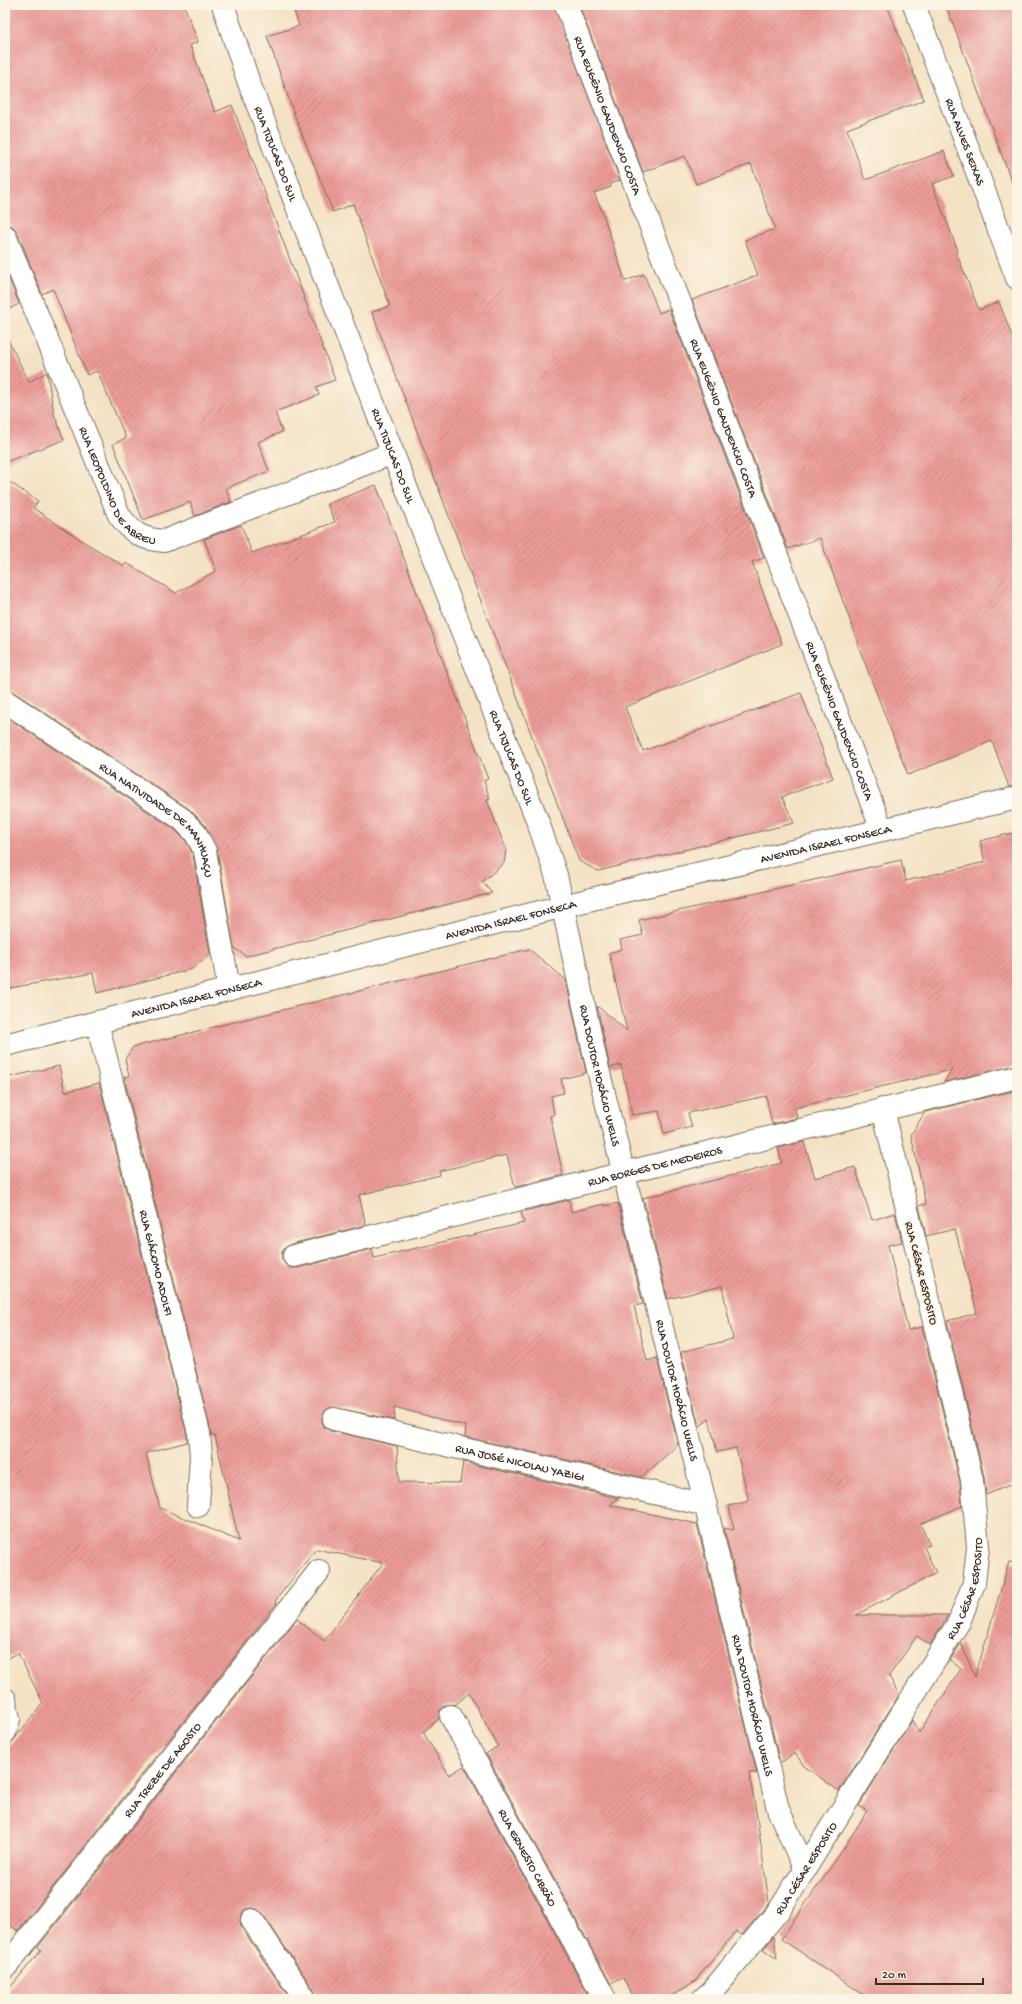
<svg xmlns="http://www.w3.org/2000/svg" width="1022" height="2004" font-family="'Gochi Hand',sans-serif">
<defs>
<pattern id="building-hatch" width="6" height="6" patternUnits="userSpaceOnUse"><rect width="6" height="6" fill="#ec9b98"/><path d="M-1 1l2-2M0 6l6-6M5 7l2-2" fill="none" stroke="#c07f7b"/></pattern>
</defs>
<rect width="100%" height="100%" fill="#fcf5e5"/>
<filter id="ink" filterUnits="userSpaceOnUse"><feTurbulence type="fractalNoise" baseFrequency=".025" numOctaves="2"/><feDisplacementMap in="SourceGraphic" scale="8" xChannelSelector="R" yChannelSelector="G"/><feConvolveMatrix kernelMatrix="1 2 1 2 8 2 1 2 1" color-interpolation-filters="sRGB"/></filter>
<filter id="wash" filterUnits="userSpaceOnUse"><feTurbulence type="fractalNoise" baseFrequency=".012" numOctaves="4" result="noise"/><feDisplacementMap in="SourceGraphic" scale="16" xChannelSelector="R" yChannelSelector="G"/><feGaussianBlur stdDeviation="0.9" result="paint"/><feColorMatrix in="noise" values="0 0 0 0 0 0 0 0 0 0 0 0 0 0 0 0 0 1.4 0 .05"/><feComposite in="paint" operator="in"/></filter>
<g filter="url(#wash)">
<rect width="100%" height="100%" fill="#f4e2c5"/>
<g id="blocks">
<path fill="url(#building-hatch)" d="M 5,5 L 184,5 L 198,42 L 190,45 L 215,112 L 232,105 L 335,380 L 316,387 L 319,395 L 275,412 L 282,432 L 258,442 L 269,471 L 226,488 L 231,502 L 195,516 L 190,502 L 143,520 L 113,444 L 126,438 L 97,371 L 87,375 L 53,289 L 42,294 L 17,231 L 12,226 L 5,224 Z
M 292,5 L 554,5 L 620,180 L 610,184 L 611,187 L 594,193 L 602,211 L 625,281 L 644,274 L 659,313 L 669,309 L 764,558 L 752,562 L 782,644 L 625,707 L 643,751 L 801,693 L 833,778 L 782,797 L 794,823 L 598,871 L 579,861 L 372,312 L 390,306 L 353,204 L 333,212 L 294,114 L 267,36 L 299,26 Z
M 579,5 L 887,5 L 924,100 L 847,129 L 865,180 L 944,151 L 954,176 L 932,184 L 958,251 L 956,252 L 979,310 L 999,302 L 1017,349 L 1017,786 L 1009,787 L 992,741 L 908,775 L 858,645 L 859,645 L 820,538 L 788,549 L 692,300 L 758,275 L 745,240 L 775,229 L 751,164 L 696,184 L 685,156 L 643,172 Z
M 946,5 L 1017,5 L 1017,187 L 1014,188 Z
M 5,269 L 19,304 L 5,311 Z
M 5,334 L 29,382 L 47,372 L 54,414 L 64,440 L 5,462 Z
M 5,479 L 38,501 L 33,508 L 84,542 L 124,566 L 126,563 L 176,593 L 216,571 L 204,539 L 241,525 L 252,553 L 335,522 L 327,504 L 376,485 L 488,779 L 484,781 L 490,799 L 487,800 L 506,850 L 504,863 L 482,882 L 492,893 L 246,956 L 234,948 L 217,849 L 205,825 L 189,809 L 12,691 L 5,689 Z
M 5,716 L 174,829 L 186,841 L 193,855 L 210,954 L 192,969 L 97,993 L 93,973 L 5,989 Z
M 1017,832 L 1017,1065 L 944,1082 L 952,1070 L 876,1088 L 795,1108 L 797,1118 L 772,1124 L 766,1096 L 688,1113 L 692,1127 L 664,1134 L 659,1111 L 632,1115 L 621,1065 L 610,1068 L 597,1006 L 627,1031 L 609,953 L 622,949 L 620,940 L 643,935 L 639,920 L 901,860 L 906,881 L 985,862 L 980,841 Z
M 529,949 L 566,980 L 586,1073 L 561,1079 L 564,1093 L 551,1096 L 554,1115 L 550,1116 L 563,1175 L 515,1187 L 507,1155 L 439,1171 L 440,1175 L 359,1195 L 366,1225 L 291,1244 L 286,1247 L 282,1252 L 282,1259 L 285,1264 L 290,1268 L 297,1268 L 372,1249 L 374,1258 L 524,1223 L 521,1212 L 569,1200 L 571,1212 L 604,1204 L 605,1206 L 618,1203 L 643,1304 L 634,1306 L 647,1361 L 657,1358 L 678,1445 L 642,1477 L 465,1437 L 466,1426 L 394,1407 L 395,1420 L 331,1407 L 325,1411 L 322,1417 L 322,1422 L 325,1428 L 331,1431 L 397,1446 L 399,1482 L 460,1483 L 463,1462 L 618,1498 L 610,1505 L 697,1524 L 757,1773 L 749,1773 L 757,1817 L 769,1903 L 742,1935 L 736,1931 L 695,1981 L 667,1999 L 634,1999 L 623,1978 L 611,1984 L 486,1754 L 498,1746 L 469,1693 L 455,1705 L 445,1705 L 440,1710 L 439,1719 L 423,1732 L 449,1775 L 464,1766 L 589,1996 L 583,1999 L 317,1999 L 315,1992 L 262,1913 L 257,1909 L 252,1908 L 245,1909 L 241,1914 L 240,1920 L 241,1927 L 290,1999 L 5,1999 L 5,1994 L 41,1950 L 38,1947 L 297,1619 L 324,1641 L 383,1563 L 316,1549 L 275,1601 L 277,1603 L 18,1931 L 5,1921 L 5,1751 L 43,1703 L 18,1653 L 5,1660 L 5,1078 L 59,1066 L 65,1092 L 99,1083 L 187,1435 L 187,1442 L 146,1453 L 160,1508 L 239,1541 L 215,1435 L 212,1436 L 124,1077 L 129,1076 L 125,1059 L 133,1047 Z
M 1017,1090 L 1017,1482 L 986,1495 L 984,1477 L 947,1321 L 977,1313 L 955,1229 L 926,1236 L 919,1206 L 926,1204 L 911,1135 L 925,1112 Z
M 804,1142 L 815,1178 L 855,1167 L 872,1220 L 895,1213 L 902,1242 L 888,1245 L 908,1330 L 922,1327 L 960,1482 L 962,1506 L 920,1524 L 930,1545 L 924,1547 L 936,1573 L 856,1615 L 948,1615 L 930,1645 L 917,1636 L 889,1676 L 899,1695 L 839,1791 L 804,1766 L 795,1753 L 780,1763 L 724,1528 L 734,1530 L 729,1506 L 749,1501 L 736,1448 L 717,1452 L 709,1419 L 699,1427 L 681,1352 L 733,1339 L 722,1286 L 668,1299 L 643,1198 L 782,1163 L 778,1148 Z
M 1009,1562 L 1017,1563 L 1017,1999 L 870,1999 L 781,1939 L 842,1851 L 867,1811 L 859,1806 L 912,1720 L 919,1733 L 961,1669 L 950,1660 L 961,1643 L 975,1677 Z
M 774,1936 L 777,1959 L 763,1949 Z"/>
</g>
</g>
<g filter="url(#ink)">
<use href="#blocks" fill-opacity="0" stroke="#7c6a58" stroke-width="1"/>
<g fill="none" stroke-linecap="round" stroke-linejoin="round">
<defs>
<g id="minor">
<path id="s1" d="M 223,5 L 249,83 L 458,621 L 538,822 L 556,875 L 595,1057 L 696,1465 L 778,1809 L 805,1870"/>
<path id="s2" d="M 566,5 L 882,830"/>
<path id="s3" d="M 914,5 L 1017,278"/>
<path id="s4" d="M 5,236 L 119,515 C 133,534 141,539 164,541 L 393,453"/>
<path id="s5" d="M 5,701 L 182,819 L 196,834 L 205,851 L 229,989"/>
<path id="s6" d="M 97,1022 L 199,1433 L 201,1456 L 198,1506"/>
<path id="s7" d="M 294,1256 L 624,1173 L 1017,1077"/>
<path id="s8" d="M 334,1419 L 706,1505"/>
<path d="M 5,1699 L 9,1719 L 5,1732"/>
<path id="s9" d="M 451,1716 L 605,1999"/>
<path d="M 252,1920 L 305,1999"/>
<path id="s10" d="M 5,1968 L 319,1571"/>
<path id="s11" d="M 703,1999 L 712,1991 L 780,1909 L 959,1622 L 974,1583 L 978,1547 L 972,1480 L 883,1109"/>
</g>
<g id="tertiary">
<path id="s12" d="M 5,1045 L 608,895 L 1017,798"/>
</g>
</defs>
<use href="#minor" stroke="#7c6a58" stroke-width="24"/>
<use href="#tertiary" stroke="#7c6a58" stroke-width="24"/>
<use href="#minor" stroke="#fff" stroke-width="22"/>
<use href="#tertiary" stroke="#fff" stroke-width="22"/>
</g>
</g>
<g text-anchor="middle" stroke-width="4" stroke-linejoin="round" paint-order="stroke">
<g font-size="12" fill="#3b2a1e" stroke="#fcf5e5">
<text dy="4" stroke="none"><textPath href="#s2" startOffset="118">RUA EUGÊNIO GAUDENCIO COSTA</textPath></text>
<text dy="4" stroke="none"><textPath href="#s3" startOffset="146">RUA ALVES SEIXAS</textPath></text>
<text dy="4" stroke="none"><textPath href="#s1" startOffset="158">RUA TIJUCAS DO SUL</textPath></text>
<text dy="4" stroke="none"><textPath href="#s2" startOffset="442">RUA EUGÊNIO GAUDENCIO COSTA</textPath></text>
<text dy="4" stroke="none"><textPath href="#s1" startOffset="482">RUA TIJUCAS DO SUL</textPath></text>
<text dy="4" stroke="none"><textPath href="#s4" startOffset="277">RUA LEOPOLDINO DE ABREU</textPath></text>
<text dy="4" stroke="none"><textPath href="#s2" startOffset="766">RUA EUGÊNIO GAUDENCIO COSTA</textPath></text>
<text dy="4" stroke="none"><textPath href="#s1" startOffset="806">RUA TIJUCAS DO SUL</textPath></text>
<text dy="4" stroke="none"><textPath href="#s5" startOffset="197">RUA NATIVIDADE DE MANHUAÇU</textPath></text>
<text dy="4" stroke="none"><textPath href="#s12" startOffset="845">AVENIDA ISRAEL FONSECA</textPath></text>
<text dy="4" stroke="none"><textPath href="#s12" startOffset="521">AVENIDA ISRAEL FONSECA</textPath></text>
<text dy="4" stroke="none"><textPath href="#s12" startOffset="197">AVENIDA ISRAEL FONSECA</textPath></text>
<text dy="4" stroke="none"><textPath href="#s1" startOffset="1137">RUA DOUTOR HORÁCIO WELLS</textPath></text>
<text dy="4" stroke="none"><textPath href="#s7" startOffset="372">RUA BORGES DE MEDEIROS</textPath></text>
<text dy="4" stroke="none"><textPath href="#s6" startOffset="248">RUA GIÁCOMO ADOLFI</textPath></text>
<text transform="translate(922 1273) rotate(76)" y="4">RUA CÉSAR ESPOSITO</text>
<text dy="4" stroke="none"><textPath href="#s1" startOffset="1461">RUA DOUTOR HORÁCIO WELLS</textPath></text>
<text dy="4" stroke="none"><textPath href="#s8" startOffset="191">RUA JOSÉ NICOLAU YAZIGI</textPath></text>
<text dy="4" stroke="none"><textPath href="#s11" startOffset="491">RUA CÉSAR ESPOSITO</textPath></text>
<text dy="4" stroke="none"><textPath href="#s1" startOffset="1785">RUA DOUTOR HORÁCIO WELLS</textPath></text>
<text dy="4" stroke="none"><textPath href="#s10" startOffset="253">RUA TREZE DE AGOSTO</textPath></text>
<text dy="4" stroke="none"><textPath href="#s9" startOffset="161">RUA ERNESTO CIBRÃO</textPath></text>
<text dy="4" stroke="none"><textPath href="#s11" startOffset="167">RUA CÉSAR ESPOSITO</textPath></text>
</g>
</g>
<rect width="1022" height="2004" fill="none" stroke="#fcf5e5" stroke-width="20"/>
<path d="M876 1978v6h107v-6" fill="none" stroke="#3b2a1e" stroke-width="2"/>
<text x="882" y="1978" font-size="12" fill="#3b2a1e" stroke="#fcf5e5" stroke-width="3" paint-order="stroke">20 m</text>
</svg>
